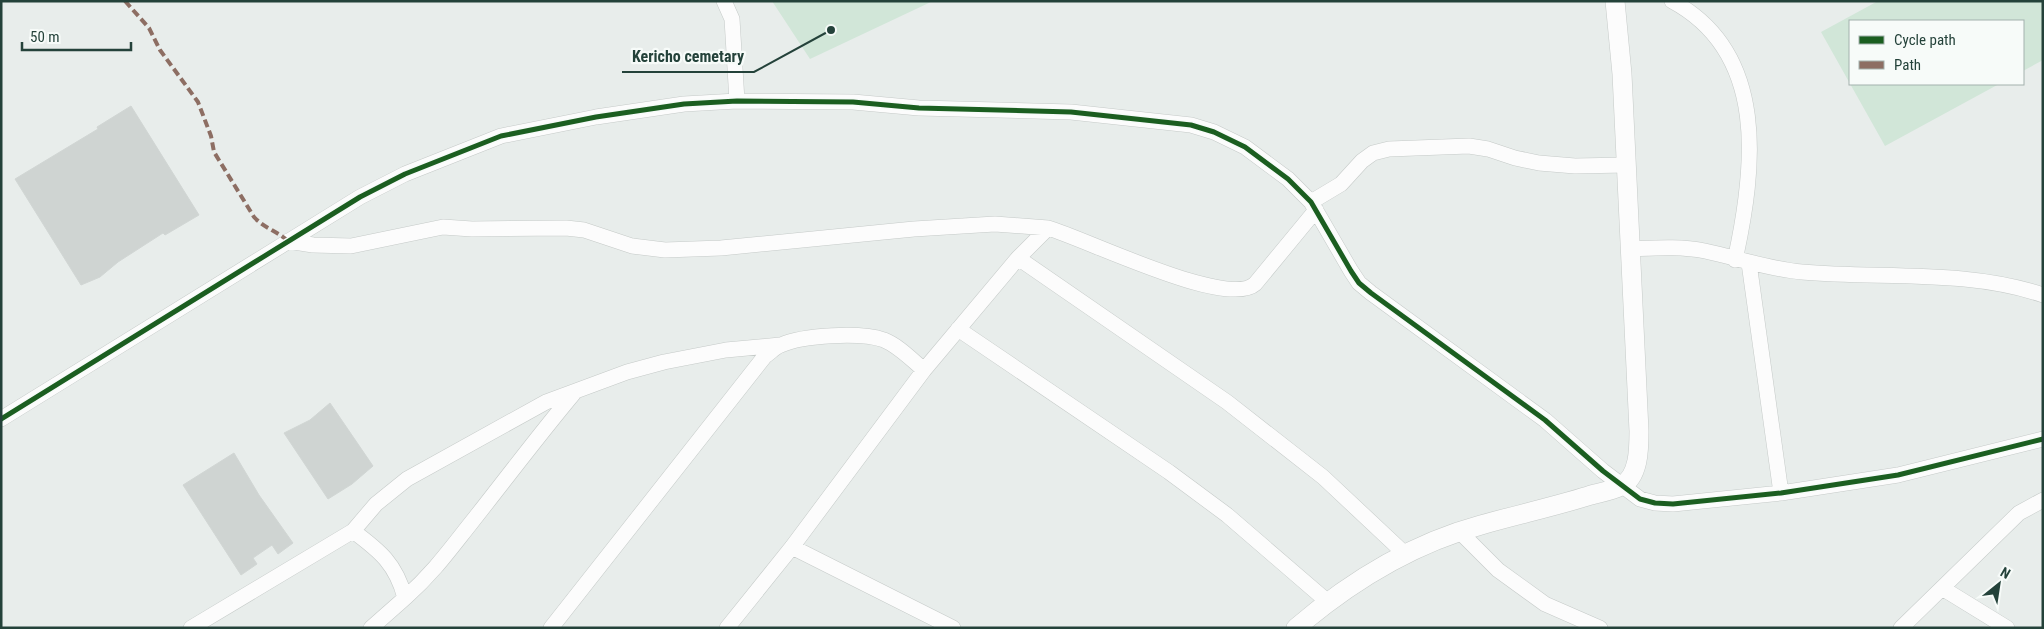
<svg xmlns="http://www.w3.org/2000/svg" width="2044" height="629" font-family="'Roboto Condensed',sans-serif">
<rect width="100%" height="100%" fill="#e8edeb"/>
<path fill="#d1e6d8" d="M 772,1 L 933,1 L 810,59 Z
M 1878,1 L 2043,1 L 2043,60 L 2023,71 L 2023,21 L 1850,21 L 1850,84 L 1999,84 L 1885,146 L 1821,32 Z"/>
<path fill="#cfd4d2" stroke="#d1d6d4" d="M 131,106 L 199,215 L 165,235 L 163,233 L 118,262 L 100,277 L 81,285 L 15,179 L 98,129 L 97,127 Z
M 330,403 L 373,466 L 352,484 L 328,499 L 284,433 L 310,420 Z
M 234,453 L 259,495 L 293,543 L 278,554 L 272,545 L 253,558 L 257,564 L 241,575 L 183,485 Z"/>
<g fill="none" stroke-linecap="round" stroke-linejoin="round">
<defs>
<path id="minor" d="M 724,1 L 732,19 L 737,101
M 1672,1 C 1769,53 1755,169 1735,260
M 1311,202 L 1341,184 L 1362,161 L 1373,153 L 1389,149 L 1469,146 L 1488,149 L 1515,158 L 1539,163 L 1575,166 L 1626,165
M 288,241 L 313,245 L 351,246 L 443,227 L 472,229 L 566,228 L 584,230 L 632,246 L 665,250 L 721,248 L 914,229 L 995,224 L 1048,228
M 1630,249 C 1655,248 1680,246 1705,251 C 1738,258 1768,269 1802,272 C 1881,279 1966,269 2043,295
M 1018,258 L 1227,402 L 1323,477 L 1404,553
M 1749,263 L 1781,493
M 958,329 L 1169,472 L 1227,515 L 1328,602
M 924,370 L 1018,258 L 1048,228 C 1086,239 1227,309 1255,284 L 1316,210
M 1,419 L 360,197 L 405,174 L 501,136 L 596,117 L 684,104 L 737,101 L 853,102 L 919,108 L 1071,112 L 1191,125 L 1214,132 L 1245,147 L 1288,179 L 1311,202 L 1351,271 L 1359,283 L 1371,293 L 1545,420 L 1603,471 L 1640,499 L 1655,503 L 1673,504 L 1781,493 L 1898,475 L 2043,439
M 353,531 L 376,504 L 407,479 L 546,402 L 627,372 L 664,362 L 726,350 L 780,345
M 1459,531 L 1498,570 L 1545,604 L 1600,628
M 792,547 L 953,628
M 1942,588 L 2007,628
M 405,598 C 433,573 448,552 471,523 C 505,480 538,436 574,393
M 191,628 L 353,531 C 380,551 396,564 405,598 L 371,628
M 551,628 L 765,356 C 770,353 775,347 781,345 C 803,335 861,332 884,340 C 899,346 912,360 924,370 L 792,547 L 727,628
M 1901,628 L 2019,513 L 2043,500"/>
<path id="tertiary" d="M 1296,628 C 1351,581 1411,544 1481,525 C 1516,515 1552,507 1588,496 C 1598,493 1611,491 1621,486 C 1639,477 1639,449 1639,431 L 1622,74 L 1615,1"/>
</defs>
<use href="#minor" stroke="#c5cac8" stroke-width="16"/>
<use href="#tertiary" stroke="#c5cac8" stroke-width="20"/>
<use href="#minor" stroke="#fcfcfc" stroke-width="15"/>
<use href="#tertiary" stroke="#fcfcfc" stroke-width="19"/>
<path stroke="#8d6e63" stroke-width="4" stroke-dasharray="8 4" stroke-linecap="butt" d="M 125,1 L 149,28 L 160,50 L 198,102 L 211,136 L 214,152 L 254,217 C 264,228 277,231 288,241"/>
<defs>
<path id="cycleway" d="M 1,419 L 360,197 L 405,174 L 501,136 L 596,117 L 684,104 L 737,101 L 853,102 L 919,108 L 1071,112 L 1191,125 L 1214,132 L 1245,147 L 1288,179 L 1311,202 L 1351,271 L 1359,283 L 1371,293 L 1545,420 L 1603,471 L 1640,499 L 1655,503 L 1673,504 L 1781,493 L 1898,475 L 2043,439"/>
</defs>
<use href="#cycleway" stroke="#f7fbf9" stroke-width="8"/>
<use href="#cycleway" stroke="#1b5e20" stroke-width="5"/>
</g>
<path fill="none" stroke="#24423a" stroke-width="2" d="M831 30L754 72H622"/>
<circle fill="#24423a" stroke="#f7fbf9" stroke-width="2" cx="831" cy="30" r="5"/>
<g font-size="16" text-anchor="middle" font-weight="bold" fill="#24423a" stroke="#f7fbf9" stroke-width="4.5" stroke-linejoin="round" paint-order="stroke">
<text x="688" y="62">Kericho cemetary</text>
</g>
<rect width="2044" height="629" fill="none" stroke="#24423a" stroke-width="5"/>
<rect x="1849" y="20" width="175" height="65" fill="#f7fbf9" stroke="#a3b1ad"/>
<rect x="1859" y="36" width="25" height="8" fill="#1b5e20" stroke="#a3b1ad"/>
<text x="1894" y="45" font-size="15" fill="#24423a">Cycle path</text>
<rect x="1859" y="61" width="25" height="8" fill="#8d6e63" stroke="#a3b1ad"/>
<text x="1894" y="70" font-size="15" fill="#24423a">Path</text>
<g transform="translate(1999 584) rotate(30)" stroke="#f7fbf9" stroke-width="4" paint-order="stroke">
<path d="M0-4L9 19L0 12L-9 19Z" fill="#24423a"/>
<text y="-8" font-size="14" font-weight="bold" text-anchor="middle" fill="#24423a">N</text>
</g>
<path d="M22 42v8h109v-8" fill="none" stroke="#24423a" stroke-width="2.5"/>
<text x="30" y="42" font-size="15" fill="#24423a" stroke="#f7fbf9" stroke-width="4" paint-order="stroke">50 m</text>
</svg>
